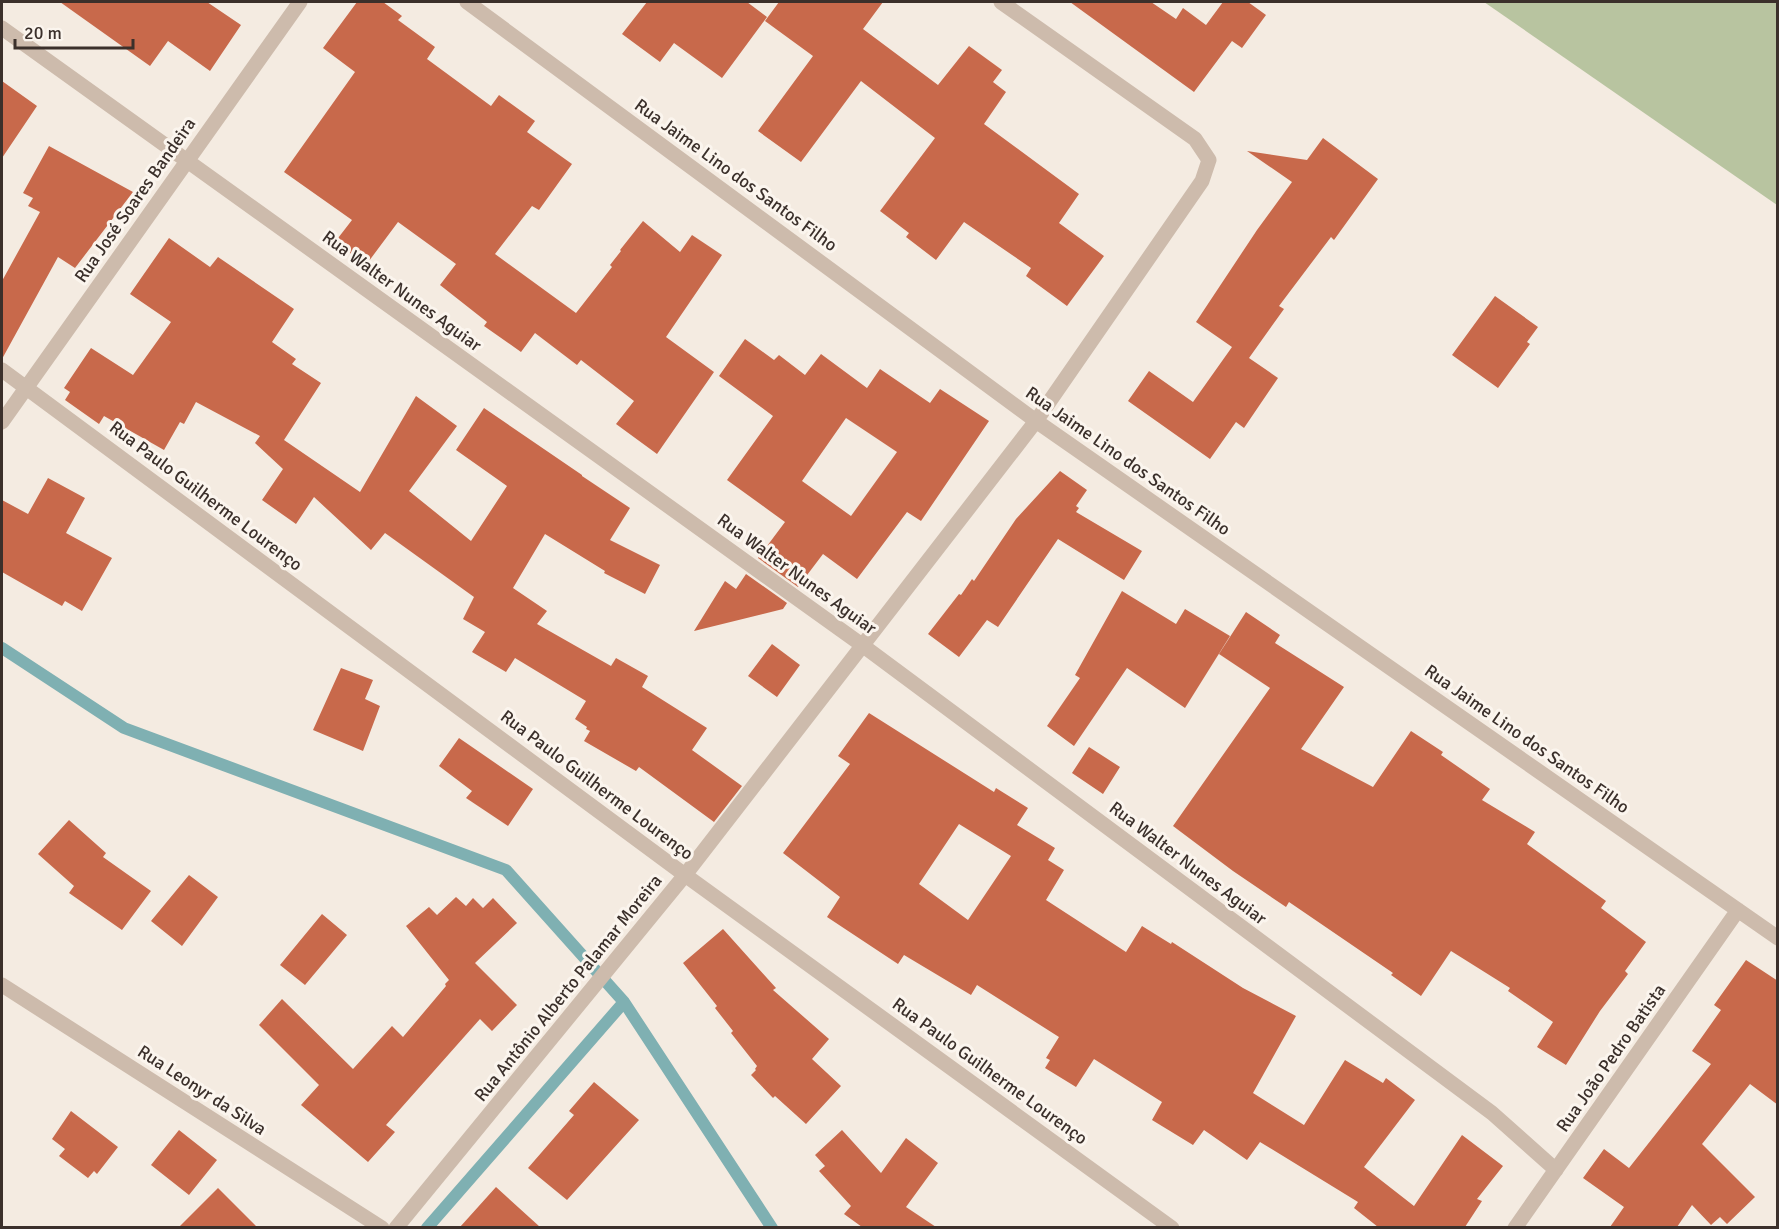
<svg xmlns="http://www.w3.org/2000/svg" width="1779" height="1229" font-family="Signika,sans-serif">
<rect width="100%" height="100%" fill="#f4ebe1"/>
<path fill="#b8c4a0" d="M 1484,2 L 1777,2 L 1777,205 Z"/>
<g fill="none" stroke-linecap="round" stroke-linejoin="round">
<path stroke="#7fb0b2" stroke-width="12" d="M 2,648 L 124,728 L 506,870 L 624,1002 L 772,1228
M 427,1228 L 624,1002"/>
</g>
<path fill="#c8694b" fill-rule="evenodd" d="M 60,2 L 207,2 L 241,25 L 210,71 L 168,41 L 150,66 Z
M 357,2 L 383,2 L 402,16 L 398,20 L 435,47 L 427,59 L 491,106 L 499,95 L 535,121 L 527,132 L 572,164 L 539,210 L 532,206 L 495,254 L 576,313 L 612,267 L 610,265 L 621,251 L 620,250 L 643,221 L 680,252 L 692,235 L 722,255 L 666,337 L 714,372 L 657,454 L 616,424 L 634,401 L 581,360 L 577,365 L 535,333 L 521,352 L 484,326 L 487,322 L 440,285 L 456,264 L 398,222 L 366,265 L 335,242 L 352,220 L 284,172 L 355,72 L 323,48 Z
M 647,2 L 747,2 L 767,17 L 722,78 L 674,43 L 660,62 L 622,34 Z
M 779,2 L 883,2 L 863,29 L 938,85 L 969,46 L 1002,70 L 993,82 L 1006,92 L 984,124 L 1079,194 L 1059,223 L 1104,256 L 1067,306 L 1026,276 L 1031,268 L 964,222 L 936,260 L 906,237 L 909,233 L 880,211 L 935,138 L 861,81 L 801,162 L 758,131 L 813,56 L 765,21 Z
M 1070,2 L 1151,2 L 1176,19 L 1183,8 L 1206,25 L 1223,2 L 1248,2 L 1266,15 L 1242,48 L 1232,41 L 1194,92 Z
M 2,81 L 37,106 L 2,158 Z
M 1323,138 L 1378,179 L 1334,240 L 1331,237 L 1279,306 L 1284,309 L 1249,358 L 1278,378 L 1244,428 L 1236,422 L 1210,459 L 1128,401 L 1149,371 L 1193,402 L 1232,347 L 1196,322 L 1257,230 L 1292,182 L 1247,151 L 1307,160 Z
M 49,146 L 133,192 L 75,268 L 58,257 L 2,359 L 2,281 L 40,212 L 28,206 L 33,198 L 23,193 Z
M 169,238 L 210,267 L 218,257 L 294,309 L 272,342 L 296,359 L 292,364 L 321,383 L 284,440 L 360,492 L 416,396 L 457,426 L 409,491 L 471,541 L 507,486 L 456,450 L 484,408 L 582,475 L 582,476 L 630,508 L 610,540 L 660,565 L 645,594 L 604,573 L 605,571 L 545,534 L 513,588 L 547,611 L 537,624 L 611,666 L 616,658 L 648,676 L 642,687 L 707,728 L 692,750 L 742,786 L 714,822 L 639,767 L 636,771 L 584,741 L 590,731 L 586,729 L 587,727 L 575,719 L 586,701 L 515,658 L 506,672 L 472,652 L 485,632 L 463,619 L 474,597 L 385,533 L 371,550 L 314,497 L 296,524 L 262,500 L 283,469 L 255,443 L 260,436 L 196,402 L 184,424 L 180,422 L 164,450 L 104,416 L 99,424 L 65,400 L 70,392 L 64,388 L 91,348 L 133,375 L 171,322 L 130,294 Z
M 1495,296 L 1538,327 L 1527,342 L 1530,344 L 1498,388 L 1452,355 Z
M 745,339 L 774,360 L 779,355 L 805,375 L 821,354 L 867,388 L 880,369 L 930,403 L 940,389 L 989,421 L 921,521 L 907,512 L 857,579 L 823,554 L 798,587 L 758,558 L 785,522 L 727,480 L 773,416 L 719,376 ZM 846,418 L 897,452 L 851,516 L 802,481 Z
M 1060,471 L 1087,490 L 1076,506 L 1079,508 L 1076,512 L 1142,551 L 1124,580 L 1058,539 L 998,627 L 987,620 L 959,657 L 928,634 L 959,594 L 961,595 L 972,579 L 974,581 L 1016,519 Z
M 48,478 L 85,498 L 66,533 L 112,558 L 82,611 L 65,601 L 62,606 L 2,572 L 2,500 L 28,514 Z
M 746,574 L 787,603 L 783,609 L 694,631 L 725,581 L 736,589 Z
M 1122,591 L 1176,624 L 1185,609 L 1230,636 L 1185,708 L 1127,668 L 1074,746 L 1047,726 L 1080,678 L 1075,675 Z
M 1246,612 L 1280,635 L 1275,643 L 1344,687 L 1301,749 L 1373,787 L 1411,731 L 1443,752 L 1441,755 L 1490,789 L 1482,800 L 1535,832 L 1527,844 L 1606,901 L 1601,908 L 1646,942 L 1625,971 L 1628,974 L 1600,1011 L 1566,1065 L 1537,1047 L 1553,1022 L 1508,991 L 1510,988 L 1451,951 L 1421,996 L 1391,975 L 1393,973 L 1289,902 L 1286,907 L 1233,871 L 1173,826 L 1270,688 L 1219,654 Z
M 772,644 L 800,665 L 777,697 L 748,676 Z
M 341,668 L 373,680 L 365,699 L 380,706 L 363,751 L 313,730 Z
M 869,713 L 994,792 L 996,788 L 1028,808 L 1017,825 L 1055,848 L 1048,860 L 1064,870 L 1046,900 L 1126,952 L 1142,926 L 1171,944 L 1172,942 L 1243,988 L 1296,1016 L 1253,1093 L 1304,1125 L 1345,1060 L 1383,1083 L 1386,1078 L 1415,1100 L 1364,1167 L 1414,1206 L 1462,1135 L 1503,1166 L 1477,1199 L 1482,1201 L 1465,1227 L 1378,1227 L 1354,1208 L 1358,1202 L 1260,1142 L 1247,1160 L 1204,1130 L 1193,1145 L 1152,1120 L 1162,1102 L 1094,1059 L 1076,1087 L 1045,1068 L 1050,1060 L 1046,1058 L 1059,1037 L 977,985 L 971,995 L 904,955 L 898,964 L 827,917 L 840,897 L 783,853 L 850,764 L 838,756 ZM 959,824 L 1011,856 L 968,920 L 919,884 Z
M 459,738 L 533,789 L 508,826 L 466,798 L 472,791 L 439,766 Z
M 1089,747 L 1120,767 L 1103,794 L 1072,773 Z
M 69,820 L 106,853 L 103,857 L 151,891 L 122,930 L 69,893 L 74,886 L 38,854 Z
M 189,875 L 218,897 L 182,946 L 151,921 Z
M 456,897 L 466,906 L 473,898 L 483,908 L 493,898 L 517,923 L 475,963 L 517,1005 L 492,1031 L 480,1019 L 386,1125 L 395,1132 L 368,1162 L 301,1105 L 319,1085 L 259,1025 L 282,999 L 353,1069 L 392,1026 L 403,1037 L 446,986 L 445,984 L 449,980 L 406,926 L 429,907 L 437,915 Z
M 322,914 L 347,935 L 305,985 L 280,965 Z
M 723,929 L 776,988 L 773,990 L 829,1039 L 812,1059 L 841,1086 L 806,1124 L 775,1096 L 773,1098 L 751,1075 L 756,1070 L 755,1069 L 757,1066 L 731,1033 L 733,1031 L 715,1008 L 717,1006 L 683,963 Z
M 1746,960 L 1778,981 L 1778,1105 L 1750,1084 L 1702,1144 L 1755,1197 L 1727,1224 L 1720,1217 L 1711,1225 L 1692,1205 L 1677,1227 L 1610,1227 L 1624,1207 L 1583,1178 L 1604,1149 L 1629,1168 L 1711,1064 L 1692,1051 L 1721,1010 L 1714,1005 Z
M 594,1082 L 639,1120 L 567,1200 L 528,1168 L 574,1115 L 569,1111 Z
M 71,1111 L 118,1147 L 97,1174 L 94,1171 L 88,1178 L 59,1156 L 65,1149 L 52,1139 Z
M 179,1130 L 217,1160 L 189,1195 L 151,1165 Z
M 842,1130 L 881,1173 L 906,1138 L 938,1163 L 906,1207 L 936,1227 L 862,1227 L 844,1214 L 851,1206 L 819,1171 L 825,1166 L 815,1155 Z
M 496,1187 L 540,1227 L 460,1227 Z
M 218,1188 L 257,1227 L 179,1227 Z"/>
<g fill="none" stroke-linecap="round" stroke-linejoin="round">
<path stroke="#cdbbac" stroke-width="15" d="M 467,2 L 1036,421 L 1778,938
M 2,28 L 862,645 L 1492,1113 L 1556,1170
M 2,370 L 685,875 L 1172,1228
M 2,422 L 300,2
M 2,985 L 382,1228
M 396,1228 L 685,875 L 1036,421 L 1202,181 L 1209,160 L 1195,139 L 1001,2
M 1515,1228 L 1738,910"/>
</g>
<g text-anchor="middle" stroke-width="6" stroke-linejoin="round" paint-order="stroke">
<g font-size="18" fill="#3b302b" stroke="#fbf5ee">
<text transform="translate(736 175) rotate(36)" y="6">Rua Jaime Lino dos Santos Filho</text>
<text transform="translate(135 200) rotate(-55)" y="6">Rua José Soares Bandeira</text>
<text transform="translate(402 291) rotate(36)" y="6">Rua Walter Nunes Aguiar</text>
<text transform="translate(1128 461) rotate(35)" y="6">Rua Jaime Lino dos Santos Filho</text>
<text transform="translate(206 496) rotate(37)" y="6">Rua Paulo Guilherme Lourenço</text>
<text transform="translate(797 574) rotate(36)" y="6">Rua Walter Nunes Aguiar</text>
<text transform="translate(1527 739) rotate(35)" y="6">Rua Jaime Lino dos Santos Filho</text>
<text transform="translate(597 785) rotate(37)" y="6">Rua Paulo Guilherme Lourenço</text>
<text transform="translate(1188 863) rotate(37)" y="6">Rua Walter Nunes Aguiar</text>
<text transform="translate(568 988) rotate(-51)" y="6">Rua Antônio Alberto Palamar Moreira</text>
<text transform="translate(1611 1058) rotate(-55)" y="6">Rua João Pedro Batista</text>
<text transform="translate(990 1071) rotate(36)" y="6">Rua Paulo Guilherme Lourenço</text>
<text transform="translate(202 1090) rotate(33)" y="6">Rua Leonyr da Silva</text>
</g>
</g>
<rect width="1779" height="1229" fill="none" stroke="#3b302b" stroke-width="6"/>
<path d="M15 39v9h118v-9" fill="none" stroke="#3b302b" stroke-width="3"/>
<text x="24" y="39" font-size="18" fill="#3b302b" stroke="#fbf5ee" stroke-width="4.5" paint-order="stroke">20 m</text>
</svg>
